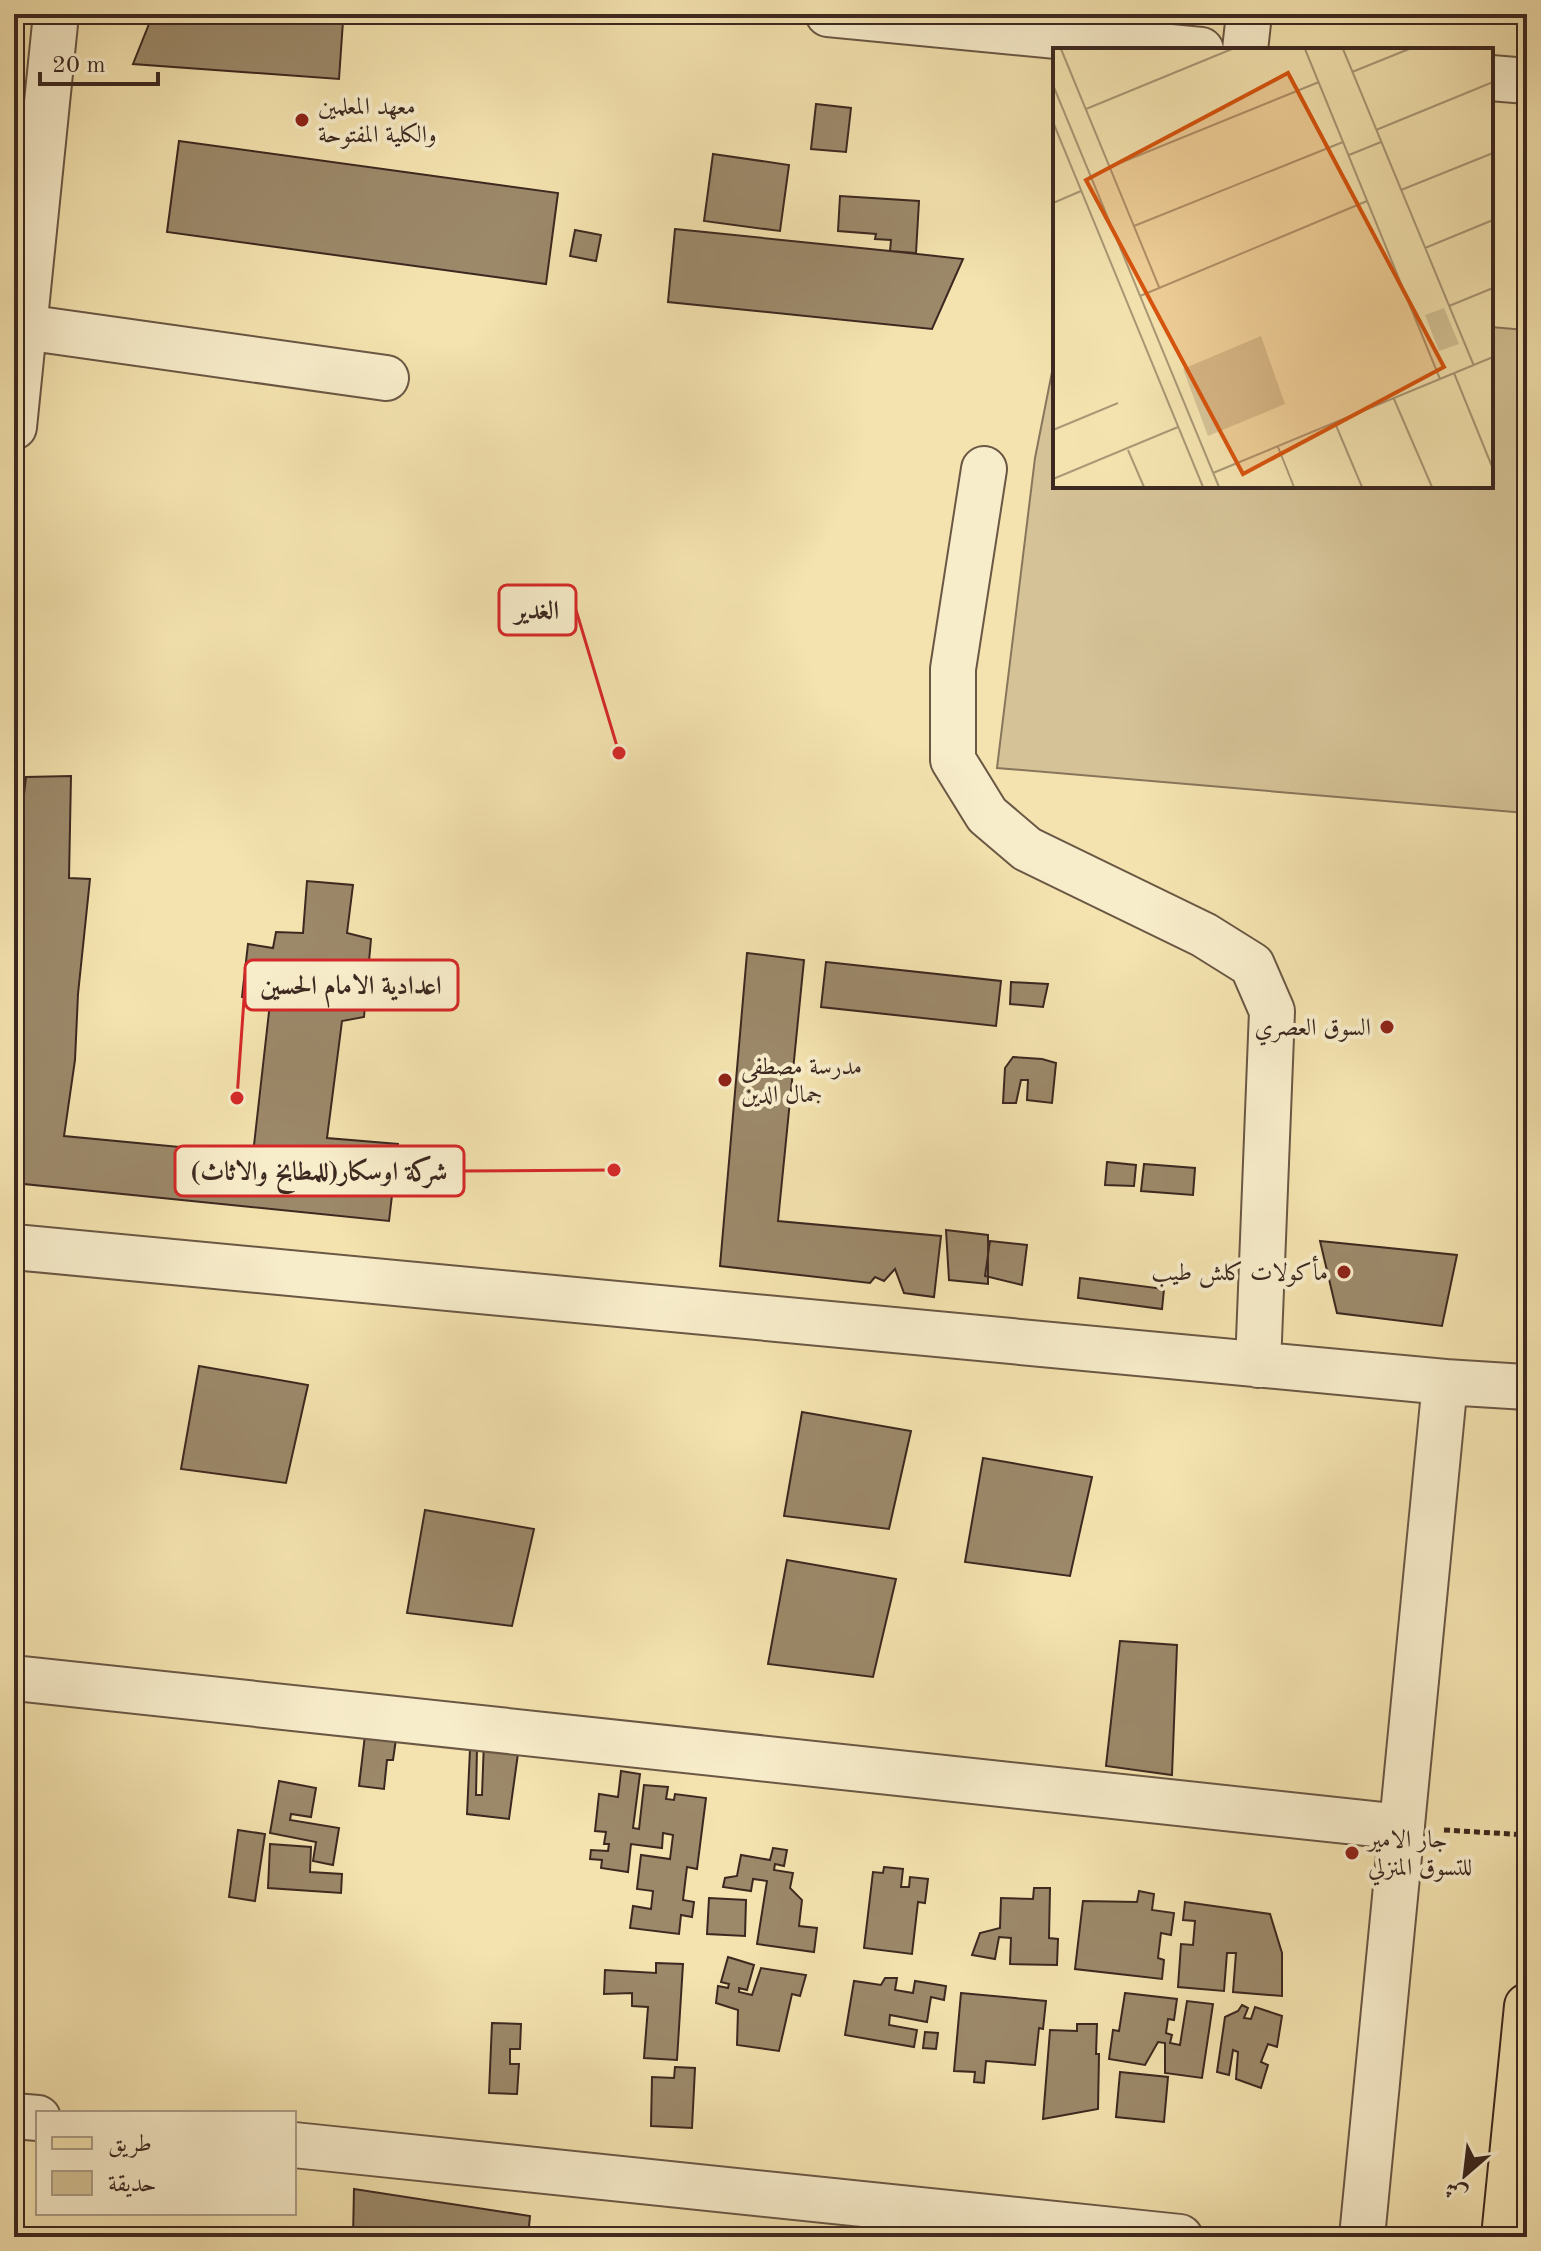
<svg xmlns="http://www.w3.org/2000/svg" width="1541" height="2251" font-family="'Old Standard TT',Amiri,serif">
<rect width="100%" height="100%" fill="#f4e3af"/>
<filter id="stains"><feTurbulence type="fractalNoise" baseFrequency=".0025" numOctaves="4"/><feColorMatrix values="0 0 0 0 .2 0 0 0 0 .09 0 0 0 0 .02 0 0 0 .5 -.17"/></filter>
<radialGradient id="worn" r=".72"><stop offset=".6" stop-color="#630" stop-opacity="0"/><stop offset="1" stop-color="#630" stop-opacity=".3"/></radialGradient>
<path fill="#d5c397" stroke="#88765c" stroke-width="2" d="M 1491,327 L 1527,330 L 1527,813 L 997,768 L 1035,458 L 1055,357 L 1055,486 L 1491,486 Z"/>
<path fill="#9c896a" stroke="#3c2820" stroke-width="2" d="M 153,14 L 249,14 L 343,21 L 339,79 L 133,64 Z
M 816,104 L 851,108 L 846,152 L 811,149 Z
M 179,141 L 558,193 L 546,284 L 167,232 Z
M 713,154 L 789,165 L 780,231 L 704,221 Z
M 840,196 L 919,201 L 916,253 L 890,251 L 891,240 L 875,239 L 876,234 L 838,231 Z
M 675,229 L 890,251 L 963,259 L 932,329 L 668,302 Z
M 575,230 L 601,235 L 596,261 L 570,256 Z
M 71,776 L 69,878 L 90,879 L 78,994 L 75,1060 L 64,1136 L 253,1154 L 270,1003 L 242,997 L 248,944 L 273,948 L 276,932 L 303,933 L 307,881 L 353,885 L 347,933 L 371,939 L 364,1017 L 342,1021 L 327,1138 L 398,1144 L 389,1221 L 14,1183 L 14,881 L 26,777 Z
M 747,953 L 804,960 L 778,1221 L 941,1236 L 934,1297 L 904,1293 L 895,1269 L 884,1281 L 875,1277 L 870,1283 L 720,1266 Z
M 826,962 L 1001,981 L 996,1026 L 821,1007 Z
M 1011,982 L 1048,984 L 1043,1007 L 1010,1004 Z
M 1013,1057 L 1042,1059 L 1056,1063 L 1052,1103 L 1027,1100 L 1028,1080 L 1021,1080 L 1016,1103 L 1003,1103 L 1005,1068 Z
M 1107,1162 L 1136,1165 L 1134,1186 L 1105,1185 Z
M 1144,1164 L 1195,1168 L 1193,1195 L 1141,1191 Z
M 946,1230 L 988,1235 L 988,1284 L 949,1280 Z
M 990,1241 L 1027,1245 L 1022,1285 L 985,1276 Z
M 1320,1241 L 1457,1255 L 1442,1326 L 1337,1313 Z
M 1080,1278 L 1164,1289 L 1162,1309 L 1078,1298 Z
M 199,1366 L 308,1385 L 286,1483 L 181,1469 Z
M 802,1412 L 911,1431 L 889,1529 L 784,1516 Z
M 983,1458 L 1092,1477 L 1070,1576 L 965,1562 Z
M 425,1510 L 534,1529 L 512,1626 L 407,1613 Z
M 787,1560 L 896,1579 L 873,1677 L 768,1664 Z
M 1120,1641 L 1177,1645 L 1172,1775 L 1106,1766 Z
M 365,1735 L 396,1739 L 393,1760 L 387,1760 L 384,1789 L 359,1786 Z
M 484,1741 L 519,1746 L 509,1819 L 467,1814 L 470,1749 L 477,1748 L 476,1795 L 482,1795 Z
M 621,1771 L 640,1774 L 633,1828 L 639,1829 L 644,1785 L 668,1787 L 666,1799 L 674,1800 L 675,1794 L 706,1798 L 697,1869 L 687,1867 L 683,1900 L 694,1902 L 692,1917 L 681,1915 L 679,1934 L 630,1928 L 633,1906 L 651,1909 L 653,1891 L 637,1889 L 641,1855 L 670,1859 L 673,1835 L 663,1833 L 662,1848 L 631,1844 L 628,1872 L 601,1868 L 602,1860 L 590,1859 L 591,1850 L 608,1851 L 609,1844 L 604,1844 L 606,1832 L 595,1831 L 599,1794 L 618,1797 Z
M 279,1781 L 316,1788 L 311,1817 L 291,1814 L 290,1820 L 339,1828 L 333,1865 L 313,1861 L 316,1842 L 270,1833 Z
M 238,1830 L 265,1834 L 255,1901 L 229,1897 Z
M 270,1844 L 311,1847 L 310,1872 L 342,1874 L 341,1893 L 268,1888 Z
M 773,1848 L 787,1850 L 784,1866 L 775,1864 L 774,1870 L 793,1873 L 790,1888 L 802,1900 L 799,1926 L 817,1928 L 814,1952 L 757,1944 L 767,1881 L 753,1879 L 751,1891 L 723,1887 L 725,1878 L 737,1876 L 741,1855 L 770,1860 Z
M 884,1867 L 903,1869 L 901,1887 L 909,1887 L 910,1877 L 928,1879 L 925,1903 L 918,1902 L 912,1954 L 864,1948 L 873,1872 L 883,1873 Z
M 1034,1888 L 1050,1888 L 1049,1938 L 1058,1939 L 1057,1965 L 1010,1964 L 1011,1938 L 999,1937 L 995,1959 L 972,1955 L 980,1933 L 1000,1928 L 1001,1898 L 1033,1899 Z
M 1139,1891 L 1154,1894 L 1152,1910 L 1174,1913 L 1171,1935 L 1161,1933 L 1158,1958 L 1164,1960 L 1162,1979 L 1075,1969 L 1083,1901 L 1137,1902 Z
M 709,1898 L 746,1900 L 745,1936 L 707,1934 Z
M 1185,1902 L 1270,1914 L 1282,1953 L 1282,1996 L 1233,1992 L 1236,1953 L 1227,1953 L 1224,1991 L 1178,1987 L 1181,1944 L 1193,1945 L 1195,1921 L 1183,1920 Z
M 728,1957 L 754,1965 L 747,1990 L 739,1988 L 739,1992 L 752,1995 L 761,1968 L 806,1975 L 800,1996 L 792,1994 L 779,2051 L 737,2045 L 738,2010 L 716,2003 L 718,1986 L 728,1988 L 729,1984 L 721,1982 Z
M 656,1963 L 683,1964 L 677,2060 L 644,2058 L 648,2007 L 632,2006 L 632,1993 L 604,1994 L 605,1970 L 656,1973 Z
M 885,1978 L 897,1978 L 895,1990 L 913,1993 L 915,1981 L 946,1986 L 944,2000 L 931,1997 L 927,2022 L 890,2015 L 889,2025 L 917,2030 L 914,2047 L 845,2035 L 854,1981 L 881,1985 Z
M 961,1993 L 1046,2001 L 1043,2029 L 1039,2028 L 1035,2065 L 986,2061 L 984,2083 L 974,2082 L 975,2072 L 954,2071 Z
M 1125,1993 L 1177,1999 L 1174,2020 L 1168,2019 L 1166,2033 L 1172,2035 L 1170,2043 L 1180,2045 L 1187,2001 L 1213,2004 L 1202,2078 L 1165,2073 L 1165,2043 L 1158,2042 L 1145,2065 L 1109,2059 L 1113,2030 L 1119,2031 Z
M 1242,2005 L 1248,2008 L 1244,2018 L 1251,2019 L 1255,2007 L 1282,2016 L 1277,2047 L 1268,2044 L 1261,2062 L 1268,2065 L 1261,2088 L 1236,2079 L 1238,2052 L 1233,2050 L 1229,2075 L 1217,2072 L 1225,2017 L 1238,2011 Z
M 492,2023 L 521,2024 L 520,2049 L 510,2049 L 510,2064 L 519,2064 L 517,2094 L 489,2093 Z
M 1077,2024 L 1097,2024 L 1096,2054 L 1099,2054 L 1098,2109 L 1043,2119 L 1050,2030 L 1077,2031 Z
M 925,2032 L 938,2033 L 936,2049 L 923,2048 Z
M 675,2067 L 695,2068 L 692,2128 L 651,2126 L 652,2077 L 674,2078 Z
M 1120,2072 L 1168,2077 L 1164,2122 L 1116,2117 Z
M 354,2189 L 530,2216 L 528,2237 L 353,2237 Z"/>
<g fill="none" stroke-linecap="round" stroke-linejoin="round">
<defs>
<path id="minor" d="M 828,14 L 1201,50
M 1245,50 L 1249,14
M 1491,78 L 1527,81
M 24,327 L 386,378
M 14,427 L 56,14
M 984,469 L 953,669 L 953,760 L 987,815 L 1027,849 L 1204,935 L 1252,965 L 1272,1011 L 1258,1365
M 14,1247 L 1445,1382 L 1527,1387
M 14,1678 L 1402,1827
M 14,2116 L 38,2118
M 294,2145 L 1180,2237
M 1362,2237 L 1445,1382"/>
<path id="major" d="M 1504,2237 L 1527,2006"/>
</defs>
<use href="#minor" stroke="#6a5744" stroke-width="48"/>
<use href="#major" stroke="#3c2820" stroke-width="48"/>
<path stroke="#3c2820" stroke-width="5" stroke-dasharray="6 4" stroke-linecap="butt" d="M 1444,1830 L 1527,1835"/>
<use href="#minor" stroke="#f8edcb" stroke-width="44"/>
<use href="#major" stroke="#f4e3af" stroke-width="44"/>
</g>
<g fill="#8f2418" stroke="#f8edcb" stroke-width="3">
<circle cx="302" cy="120" r="8"/>
<circle cx="1387" cy="1027" r="8"/>
<circle cx="725" cy="1080" r="8"/>
<circle cx="1344" cy="1272" r="8"/>
<circle cx="1352" cy="1853" r="8"/>
</g>
<g text-anchor="middle" stroke-width="8" stroke-linejoin="round" paint-order="stroke">
<g font-size="24" fill="#3c2820" stroke="#f8edcb" text-anchor="start">
<text x="318" y="114">معهد المعلمين<tspan x="318" dy="28">والكلية المفتوحة</tspan></text>
<text x="1371" y="1035" text-anchor="end">السوق العصري</text>
<text x="741" y="1074">مدرسة مصطفى<tspan x="741" dy="28">جمال الدين</tspan></text>
<text x="1328" y="1280" text-anchor="end">مأكولات كلش طيب</text>
<text x="1368" y="1847">جار الامير<tspan x="1368" dy="28">للتسوق المنزلي</tspan></text>
</g>
</g>
<g transform="translate(1053 48)">
<rect width="440" height="440" fill="#f4e3af"/>
<path d="M 391,260 L 406,296 L 386,303 L 372,267 ZM 208,288 L 232,356 L 155,388 L 130,321 Z" fill="#d5c397"/>
<path fill="none" stroke="#aa9876" stroke-width="2" d="M 8,1 L 106,239M 252,1 L 387,331M 290,1 L 421,318M 299,24 L 356,1M 0,37 L 166,439M 33,61 L 179,1M 0,74 L 150,439M 323,82 L 440,34M 296,107 L 328,94M 57,119 L 266,34M 348,142 L 440,105M 0,155 L 28,143M 81,178 L 290,94M 372,200 L 440,172M 87,248 L 314,153M 396,258 L 440,240M 401,325 L 440,421M 341,351 L 379,439M 282,375 L 309,439M 0,382 L 65,355M 225,399 L 241,439M 75,402 L 91,439M 160,425 L 440,309M 0,431 L 125,379"/>
<path fill="#d7540e" fill-opacity="0.15" stroke="#d7540e" stroke-width="4" d="M 235,25 L 391,319 L 190,426 L 33,132 Z"/>
<rect width="440" height="440" fill="none" stroke="#3c2820" stroke-width="4"/>
</g>
<path fill="none" stroke="#d62828" stroke-width="3" d="M619 753L576 610M237 1098L245 985M614 1170L464 1171"/>
<g fill="#d62828" stroke="#f8edcb" stroke-width="3">
<circle cx="619" cy="753" r="8"/>
<circle cx="237" cy="1098" r="8"/>
<circle cx="614" cy="1170" r="8"/>
</g>
<g fill="#f8edcb" stroke="#d62828" stroke-width="3">
<rect x="499" y="585" width="77" height="50" rx="8"/>
<rect x="245" y="960" width="213" height="50" rx="8"/>
<rect x="175" y="1146" width="289" height="50" rx="8"/>
</g>
<g font-size="26" text-anchor="middle" font-weight="bold" fill="#3c2820">
<text x="537" y="619">الغدير</text>
<text x="351" y="994">اعدادية الامام الحسين</text>
<text x="319" y="1180">شركة اوسكار(للمطابخ والاثاث)</text>
</g>
<rect width="1541" height="2251" fill="none" stroke="#f4e3af" stroke-width="48"/>
<rect x="16" y="16" width="1509" height="2219" fill="none" stroke="#3c2820" stroke-width="4"/>
<rect x="24" y="24" width="1493" height="2203" fill="none" stroke="#3c2820" stroke-width="2"/>
<rect x="36" y="2111" width="260" height="104" fill="#f8edcb" stroke="#ad9e87" stroke-width="2"/>
<rect x="52" y="2137" width="40" height="12" fill="#f4e3af" stroke="#ad9e87" stroke-width="2"/>
<text x="108" y="2151" font-size="24" fill="#3c2820">طريق</text>
<rect x="52" y="2171" width="40" height="24" fill="#d5c397" stroke="#ad9e87" stroke-width="2"/>
<text x="108" y="2191" font-size="24" fill="#3c2820">حديقة</text>
<g transform="translate(1465 2175) rotate(208)" stroke="#f8edcb" stroke-width="6" paint-order="stroke">
<path d="M0-6L14 30L0 20L-14 30Z" fill="#3c2820"/>
<text y="-12" font-size="22" font-weight="bold" text-anchor="middle" fill="#3c2820">ش</text>
</g>
<path d="M40 72v12h118v-12" fill="none" stroke="#3c2820" stroke-width="4"/>
<text x="52" y="72" font-size="24" fill="#3c2820" stroke="#f8edcb" stroke-width="6" paint-order="stroke">20 m</text>
<rect width="100%" height="100%" filter="url(#stains)"/>
<rect width="100%" height="100%" fill="url(#worn)"/>
</svg>
